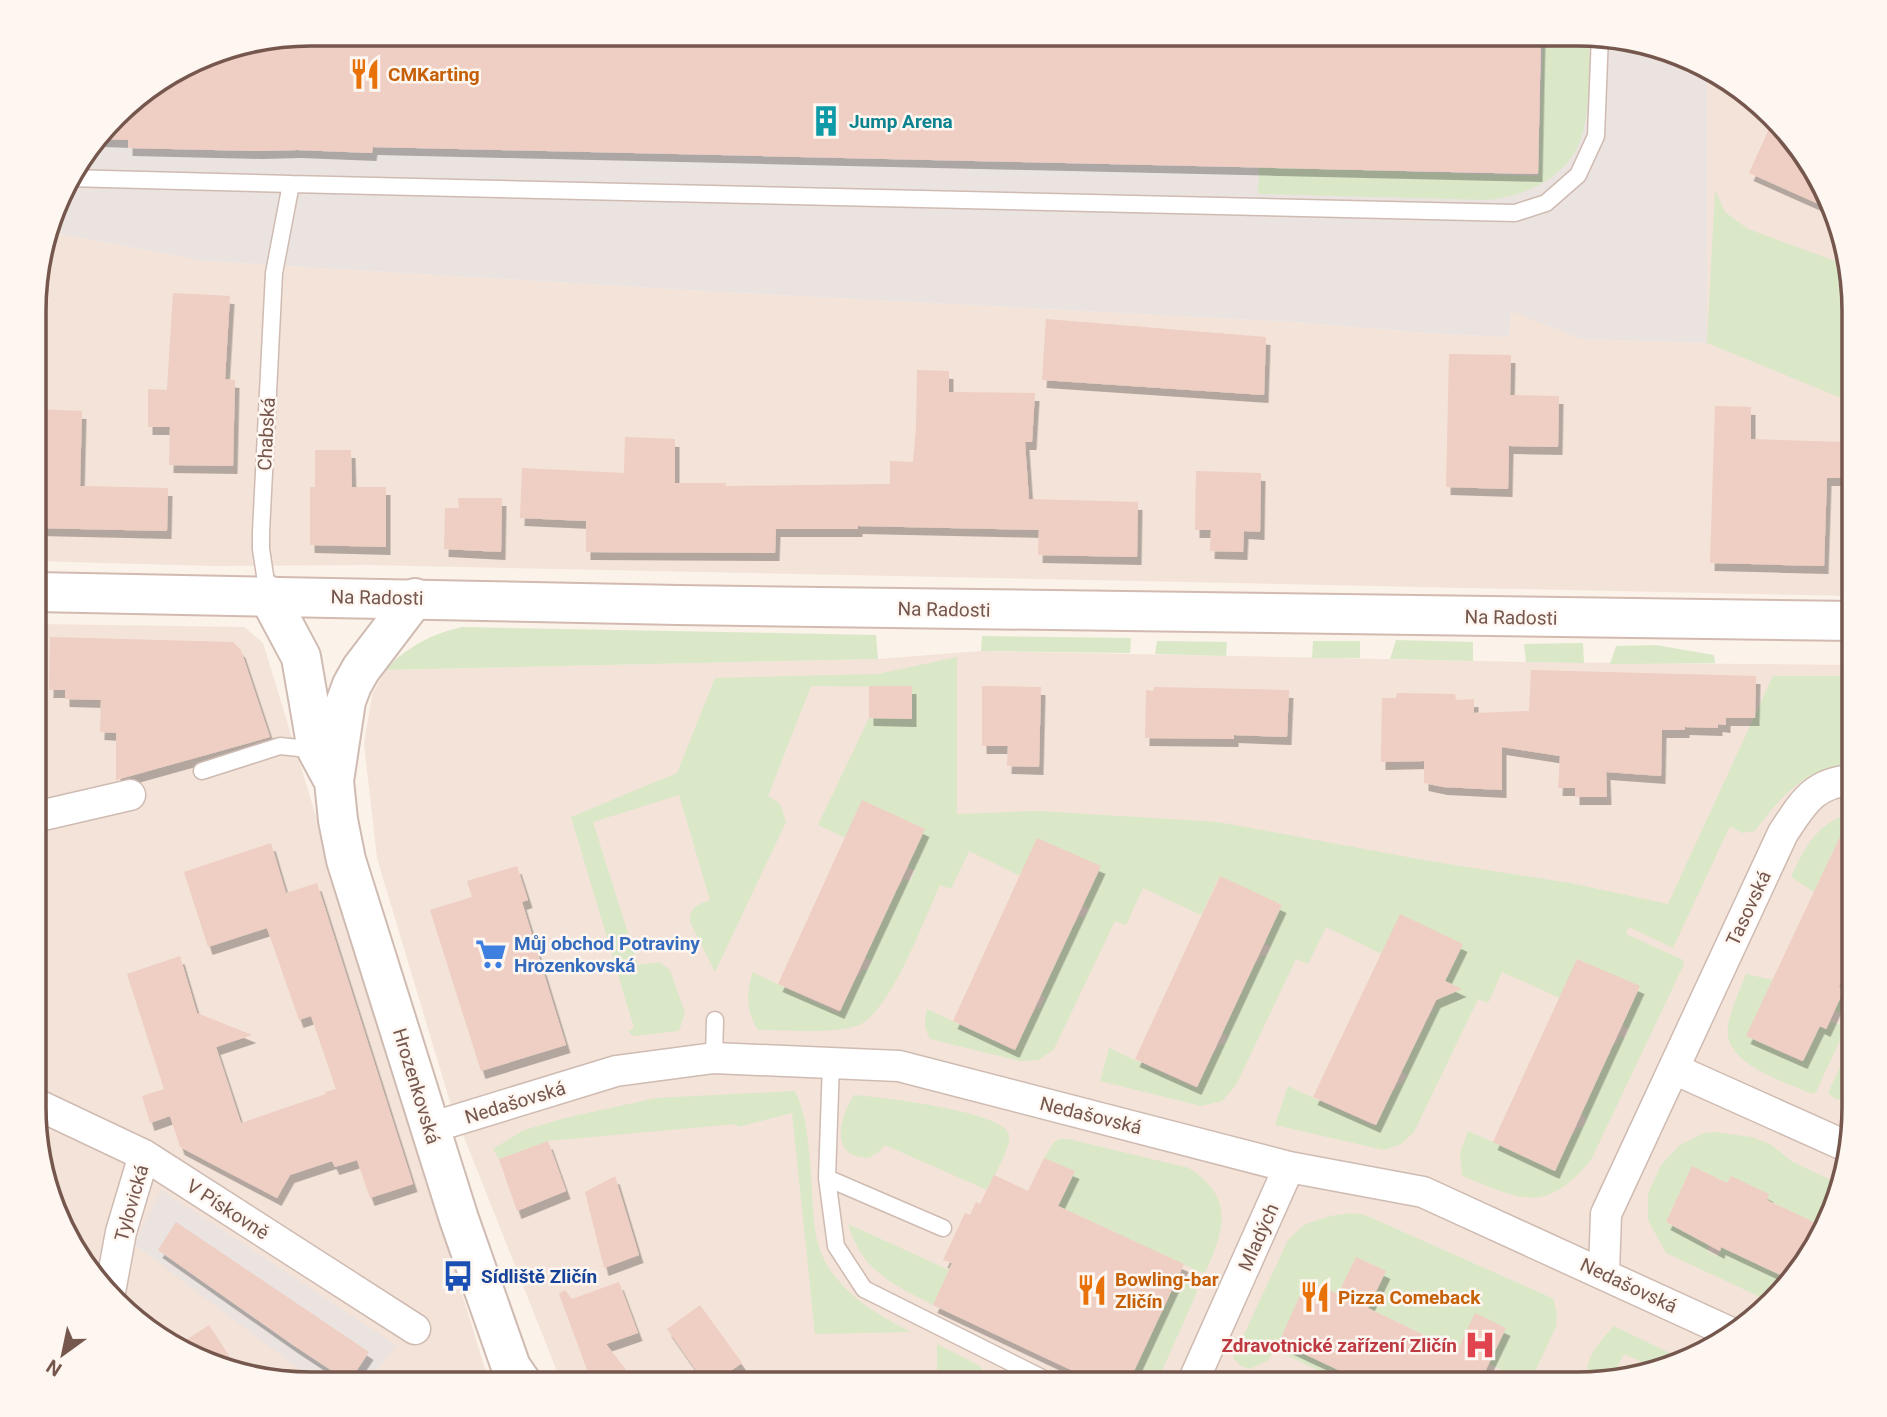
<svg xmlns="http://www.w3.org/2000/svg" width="1887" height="1417" font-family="Roboto,sans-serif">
<defs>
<filter id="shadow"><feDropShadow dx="4.5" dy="8" stdDeviation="0" flood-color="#0004"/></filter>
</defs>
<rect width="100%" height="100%" fill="#fbf2e9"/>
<path fill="#f3e3d8" d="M 1707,70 L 1759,102 L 1825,188 L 1854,310 L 1854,596 L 369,565 L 214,566 L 35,561 L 36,274 L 50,232 L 204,261 L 720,292 L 1293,322 L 1440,334 L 1509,337 L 1511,310 L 1581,339 L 1707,343 Z
M 35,624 L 244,627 L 263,643 L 486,1372 L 494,1383 L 293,1383 L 205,1363 L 128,1315 L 62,1229 L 34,1125 Z
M 981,651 L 1526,662 L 1853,665 L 1853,1125 L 1832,1213 L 1785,1289 L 1699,1355 L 1576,1384 L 565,1383 L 557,1371 L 450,1102 L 377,858 L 364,744 L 372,695 L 385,670 L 878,659 Z"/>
<path fill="#ebe3df" d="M 311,33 L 1594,34 L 1682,54 L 1707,70 L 1707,343 L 1581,339 L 1511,311 L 1509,337 L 1440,334 L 1293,322 L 720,292 L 204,261 L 50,232 L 70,172 L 128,102 L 221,48 Z
M 161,1190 L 397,1346 L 365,1383 L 318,1383 L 134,1244 Z"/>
<path fill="#dae8c8" d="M 1543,34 L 1590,34 C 1589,66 1591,100 1583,132 C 1572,175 1528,196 1488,200 L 1258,194 L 1259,167 L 1538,176 Z
M 1715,190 L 1725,212 L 1748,229 L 1843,264 L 1854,310 L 1854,403 L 1707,343 Z
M 462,627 L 876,635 L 878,659 L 385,670 C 407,647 431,634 462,627 Z
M 982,636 L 1131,638 L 1130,653 L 981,651 Z
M 1396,640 L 1473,642 L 1473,661 L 1390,659 Z
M 1157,641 L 1227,642 L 1226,656 L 1155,654 Z
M 1313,641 L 1360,641 L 1360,658 L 1312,658 Z
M 1583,643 L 1584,663 L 1526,662 L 1524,644 Z
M 1656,645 L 1714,655 L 1715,663 L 1610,664 L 1616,646 Z
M 957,657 L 957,814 L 1038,811 L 1218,822 L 1429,861 L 1570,883 L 1668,904 L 1773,676 L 1853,676 L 1853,765 C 1808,764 1779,798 1755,831 L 1742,833 L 1730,826 L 1673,948 L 1629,927 L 1626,934 L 1683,960 L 1684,964 L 1591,1160 C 1544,1216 1521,1199 1462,1176 L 1460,1153 L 1468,1131 L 1493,1142 L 1574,1134 L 1578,1127 L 1583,1127 L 1586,1119 L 1581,1114 L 1614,1043 L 1616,1044 L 1620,1036 L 1625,1038 L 1629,1029 L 1622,1026 L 1639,988 L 1578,960 L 1560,998 L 1502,972 L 1488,1003 L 1478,999 L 1414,1132 L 1401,1144 L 1384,1150 L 1275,1125 L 1288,1086 L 1374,1126 L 1393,1089 L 1395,1090 L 1398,1084 L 1403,1083 L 1407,1075 L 1401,1072 L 1441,993 L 1382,954 L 1326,927 L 1308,964 L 1296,959 L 1236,1085 L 1222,1101 L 1201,1106 L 1100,1081 L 1109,1048 L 1196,1088 L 1214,1051 L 1216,1051 L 1219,1045 L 1224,1044 L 1227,1036 L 1222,1033 L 1256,961 L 1258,962 L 1261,955 L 1266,956 L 1271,947 L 1264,943 L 1281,905 L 1219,877 L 1201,915 L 1143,888 L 1126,925 L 1115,921 L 1054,1049 L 1039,1060 L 1020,1061 L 930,1039 C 924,1029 924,1020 927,1009 L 1014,1050 L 1032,1013 L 1034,1013 L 1037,1007 L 1040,1008 L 1045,998 L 1040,995 L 1074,923 L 1077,922 L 1079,916 L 1084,918 L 1089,909 L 969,851 L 951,889 L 940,885 C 925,917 889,1017 856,1026 C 830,1034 785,1030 758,1030 C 745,1008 747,997 752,972 L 839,1013 L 857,976 L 860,975 L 862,969 L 867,970 L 871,961 L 865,958 L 898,885 L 900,886 L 903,879 L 910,881 L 915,871 L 818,825 L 869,718 L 912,718 L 912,687 L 811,686 L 768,796 L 780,804 L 786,822 L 715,972 L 690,922 C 689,907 699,904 710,900 L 679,795 L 593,822 L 638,965 L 659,962 L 670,970 L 685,1013 L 679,1031 L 633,1036 L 628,1031 L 634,1028 L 571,817 L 677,773 L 715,678 L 878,674 Z
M 1848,814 L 1853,815 L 1853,842 L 1841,836 L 1814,892 L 1791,877 C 1804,849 1816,824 1848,814 Z
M 1853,955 L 1853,1012 L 1816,1092 L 1811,1094 C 1784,1081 1722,1064 1728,1026 C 1731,1009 1740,990 1746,974 L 1773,980 L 1747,1036 L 1802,1062 L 1819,1027 L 1828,1029 L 1831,1022 L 1843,1026 L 1846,1016 L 1834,1010 L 1837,988 Z
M 1853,1039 L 1853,1099 L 1851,1101 L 1835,1099 L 1828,1093 Z
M 795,1091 C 806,1114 807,1135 810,1159 C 812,1184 812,1210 816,1235 C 825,1284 870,1311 911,1332 L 815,1334 L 792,1113 L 738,1127 L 736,1124 L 548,1141 L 499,1159 L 493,1149 L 524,1130 L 565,1118 L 656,1098 Z
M 854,1095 C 878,1097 1005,1111 1009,1135 C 1011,1148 993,1177 987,1190 L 885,1145 L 879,1152 L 868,1158 C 829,1157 839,1118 854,1095 Z
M 1715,1132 L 1751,1137 L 1770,1144 L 1793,1162 L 1839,1184 L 1832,1213 L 1827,1222 L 1820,1219 L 1817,1224 L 1767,1200 L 1731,1177 L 1727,1183 L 1692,1166 L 1666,1222 L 1709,1245 L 1707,1251 L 1718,1256 L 1721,1247 L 1791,1280 L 1785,1289 L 1769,1301 L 1666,1253 L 1648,1220 L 1648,1194 L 1661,1165 L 1680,1145 L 1704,1133 Z
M 1060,1139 L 1068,1139 L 1189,1168 C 1234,1197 1225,1228 1206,1271 L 1202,1273 L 1058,1206 L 1074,1172 L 1044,1158 L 1054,1142 Z
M 1351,1213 L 1365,1215 L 1554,1299 L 1557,1316 L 1556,1327 L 1529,1384 L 1517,1384 L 1519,1378 L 1489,1364 L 1505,1328 L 1457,1351 L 1368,1308 L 1386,1271 L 1356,1257 L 1338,1294 L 1307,1281 L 1279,1342 L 1368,1384 L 1348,1384 L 1275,1350 L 1267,1361 L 1250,1369 L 1240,1365 L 1233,1358 L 1288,1240 L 1304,1225 L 1330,1216 Z
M 848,1224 L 949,1270 L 933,1305 C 892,1284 862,1271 848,1224 Z
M 1177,1279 L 1195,1287 L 1197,1292 L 1156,1384 L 1146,1384 L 1131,1376 Z
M 1614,1326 L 1682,1359 L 1651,1366 L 1624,1354 L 1613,1375 L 1588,1381 C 1583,1359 1600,1341 1614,1326 Z
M 937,1344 L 980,1366 L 992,1383 L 937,1383 Z"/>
<path fill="#efcec3" filter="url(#shadow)" d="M 311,33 L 1541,34 L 1538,174 L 373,147 L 372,153 L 297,150 L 258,151 L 128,148 L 128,140 L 97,139 L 128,102 L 221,48 Z
M 1773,120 L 1825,188 L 1830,209 L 1749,173 Z
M 173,293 L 230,296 L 225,379 L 235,380 L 233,466 L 169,465 L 170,427 L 148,427 L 148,389 L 167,390 Z
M 1046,319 L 1266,337 L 1264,395 L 1042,380 Z
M 1449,354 L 1511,355 L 1510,395 L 1559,396 L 1558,447 L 1509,446 L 1508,489 L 1446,487 Z
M 917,370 L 949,371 L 949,392 L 1035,393 L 1032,442 L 1025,442 L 1029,499 L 1138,502 L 1137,557 L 1038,555 L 1039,530 L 858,526 L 858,529 L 776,529 L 775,553 L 586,552 L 586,521 L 520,518 L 522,468 L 624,473 L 625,437 L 675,439 L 675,483 L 726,483 L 726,486 L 890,484 L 890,461 L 913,462 L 916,427 Z
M 1715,406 L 1751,407 L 1751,439 L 1844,442 L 1842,478 L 1827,478 L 1824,566 L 1710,563 Z
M 35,409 L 82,411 L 80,486 L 168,488 L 167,531 L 35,528 Z
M 315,450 L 351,450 L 352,487 L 386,487 L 386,547 L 310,545 L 310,487 L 315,487 Z
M 1196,471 L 1261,473 L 1260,532 L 1244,531 L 1243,552 L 1210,551 L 1211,530 L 1195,530 Z
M 458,498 L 502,498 L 501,552 L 444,549 L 445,508 L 459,508 Z
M 50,637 L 233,642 L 241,650 L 270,737 L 116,780 L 116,733 L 100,732 L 101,700 L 65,699 L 65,690 L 49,690 Z
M 1531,670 L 1756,676 L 1755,718 L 1726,718 L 1726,725 L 1718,724 L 1718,728 L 1685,727 L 1685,730 L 1662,730 L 1661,776 L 1606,772 L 1607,797 L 1575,797 L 1575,788 L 1558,788 L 1560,756 L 1502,747 L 1502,790 L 1443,787 L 1424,783 L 1424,761 L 1381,762 L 1382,698 L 1396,698 L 1397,693 L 1455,694 L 1456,700 L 1474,699 L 1474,713 L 1529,711 Z
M 869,686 L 912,686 L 912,719 L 869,718 Z
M 982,686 L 1041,687 L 1039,767 L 1007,766 L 1008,746 L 982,746 Z
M 1154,687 L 1289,690 L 1287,737 L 1234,735 L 1234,739 L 1145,738 L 1146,690 L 1153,691 Z
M 862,800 L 925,829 L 840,1011 L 778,984 Z
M 1853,809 L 1853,956 L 1839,987 L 1844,990 L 1826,1029 L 1820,1026 L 1803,1061 L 1746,1036 Z
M 1037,838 L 1101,866 L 1015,1050 L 953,1021 Z
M 271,843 L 286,893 L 317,883 L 413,1184 L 370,1198 L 357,1160 L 335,1167 L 332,1161 L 290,1175 L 277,1198 L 180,1147 L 170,1116 L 150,1123 L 142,1096 L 164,1089 L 127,974 L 180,956 L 197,1013 L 252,1035 L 216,1047 L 241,1123 L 326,1094 L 325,1092 L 336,1089 L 311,1016 L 299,1020 L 267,928 L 208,947 L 184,872 Z
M 517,866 L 528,900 L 522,902 L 566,1045 L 481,1071 L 430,910 L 472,897 L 467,881 Z
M 1220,876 L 1282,905 L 1197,1087 L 1135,1059 Z
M 1400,914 L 1463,944 L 1445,981 L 1462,989 L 1436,1000 L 1376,1125 L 1313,1097 Z
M 1577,959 L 1640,986 L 1555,1171 L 1493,1142 Z
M 548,1141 L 566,1191 L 517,1211 L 499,1159 Z
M 1044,1158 L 1075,1171 L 1058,1206 L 1184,1264 L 1128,1384 L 1101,1384 L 933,1305 L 952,1263 L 943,1260 L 965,1213 L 970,1215 L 976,1202 L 980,1204 L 994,1175 L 1028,1191 Z
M 1692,1166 L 1727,1183 L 1731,1176 L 1769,1194 L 1767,1200 L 1824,1227 L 1791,1280 L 1721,1247 L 1720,1251 L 1666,1222 Z
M 615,1176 L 639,1255 L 604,1268 L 585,1192 Z
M 176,1222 L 369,1352 L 349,1382 L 293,1345 L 158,1250 Z
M 1356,1257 L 1386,1271 L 1368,1308 L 1457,1351 L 1475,1313 L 1506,1328 L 1479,1384 L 1368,1384 L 1279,1342 L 1307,1280 L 1338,1294 Z
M 619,1282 L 638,1333 L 606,1344 L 636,1383 L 592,1383 L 559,1294 L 565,1290 L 572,1299 Z
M 700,1305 L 742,1363 L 713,1383 L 705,1383 L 667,1329 Z
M 209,1325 L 239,1371 L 205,1363 L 177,1346 Z"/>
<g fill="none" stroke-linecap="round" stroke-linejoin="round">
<defs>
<path id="service" d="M 68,178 L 291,184
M 268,595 L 261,549 L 261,532 L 274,273 L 291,184 L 1515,213 L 1546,203 L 1578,175 L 1596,136 L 1600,35
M 202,771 L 280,746 L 317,750
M 714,1058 L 715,1020
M 831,1063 L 827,1178 L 836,1246 L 864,1289 L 1054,1384
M 827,1178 L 943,1228"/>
<path id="minor" d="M 35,817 L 130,795
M 1674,1069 L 1848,1147
M 34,1103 L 144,1155 L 415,1329
M 430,1128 L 616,1071 L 714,1058 L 899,1066 L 1289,1167 L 1423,1192 L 1729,1332
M 1604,1273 L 1606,1214 L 1783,833 C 1803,803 1814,782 1853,780
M 110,1292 L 121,1232 L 144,1155
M 1192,1384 L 1289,1167"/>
<path id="tertiary" d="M 268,595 L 301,657 L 317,750 L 331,776
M 415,598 L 361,669 L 352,685 L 346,701 L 334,781 L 338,820 L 346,860 L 459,1219 L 511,1367 L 522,1383"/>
<path id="secondary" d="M 35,592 L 678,605 L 1854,621"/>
</defs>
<use href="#service" stroke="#cfbbb2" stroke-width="19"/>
<use href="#minor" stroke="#cfbbb2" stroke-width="33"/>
<use href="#tertiary" stroke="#cfbbb2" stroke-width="42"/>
<use href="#secondary" stroke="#d2bab0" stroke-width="42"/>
<use href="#service" stroke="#fff" stroke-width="16"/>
<use href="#minor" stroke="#fff" stroke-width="30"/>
<use href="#tertiary" stroke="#fff" stroke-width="38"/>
<use href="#secondary" stroke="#fff" stroke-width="38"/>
</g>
<defs>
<symbol id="restaurant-bare" viewBox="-9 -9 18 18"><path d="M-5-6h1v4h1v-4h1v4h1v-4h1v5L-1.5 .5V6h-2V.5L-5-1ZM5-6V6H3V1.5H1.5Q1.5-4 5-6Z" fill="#e8710a" stroke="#fef6f0" stroke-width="2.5" paint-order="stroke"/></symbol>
<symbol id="building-bare" viewBox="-9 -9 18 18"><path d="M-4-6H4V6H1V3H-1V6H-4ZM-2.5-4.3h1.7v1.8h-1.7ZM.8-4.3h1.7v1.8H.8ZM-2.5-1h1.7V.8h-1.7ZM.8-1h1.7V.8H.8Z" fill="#0f9aa8" stroke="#fef6f0" stroke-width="2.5" paint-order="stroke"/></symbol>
<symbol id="supermarket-bare" viewBox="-9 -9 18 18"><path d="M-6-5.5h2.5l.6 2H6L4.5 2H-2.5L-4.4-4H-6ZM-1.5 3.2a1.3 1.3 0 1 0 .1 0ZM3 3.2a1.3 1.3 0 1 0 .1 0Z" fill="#3f7fe0" stroke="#fef6f0" stroke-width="2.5" paint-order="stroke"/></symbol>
<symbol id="bus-bare" viewBox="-9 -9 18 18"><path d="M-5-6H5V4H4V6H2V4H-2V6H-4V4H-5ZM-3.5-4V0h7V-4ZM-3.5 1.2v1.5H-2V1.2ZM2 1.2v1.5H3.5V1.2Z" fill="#1a4fb4" stroke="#fef6f0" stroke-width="2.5" paint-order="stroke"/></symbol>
<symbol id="hospital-bare" viewBox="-9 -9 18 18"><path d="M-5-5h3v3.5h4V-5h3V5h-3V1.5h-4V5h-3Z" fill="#e0444e" stroke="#fef6f0" stroke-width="2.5" paint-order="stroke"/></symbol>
</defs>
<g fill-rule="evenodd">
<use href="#restaurant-bare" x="343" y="52" width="44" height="44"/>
<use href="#building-bare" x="804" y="99" width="44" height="44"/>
<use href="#supermarket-bare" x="469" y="932" width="44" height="44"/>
<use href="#bus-bare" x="436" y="1254" width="44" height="44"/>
<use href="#restaurant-bare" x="1070" y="1268" width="44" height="44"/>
<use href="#restaurant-bare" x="1293" y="1275" width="44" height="44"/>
<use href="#hospital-bare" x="1458" y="1323" width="44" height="44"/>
</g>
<g text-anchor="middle" stroke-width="5" stroke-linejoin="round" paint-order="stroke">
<g font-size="19" font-weight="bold" fill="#c56008" stroke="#fef6f0" text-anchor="start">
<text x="388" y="81">CMKarting</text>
<text x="1115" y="1286">Bowling-bar<tspan x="1115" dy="22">Zličín</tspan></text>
<text x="1338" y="1304">Pizza Comeback</text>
</g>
<g font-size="19" font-weight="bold" fill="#0d838f" stroke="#fef6f0" text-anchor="start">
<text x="849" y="128">Jump Arena</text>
</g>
<g font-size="19" fill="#75574e" stroke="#fef6f0">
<text transform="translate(266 434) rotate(-87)" y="7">Chabská</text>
<text transform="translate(377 597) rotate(1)" y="7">Na Radosti</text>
<text transform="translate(944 609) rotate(1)" y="7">Na Radosti</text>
<text transform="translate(1511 617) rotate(1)" y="7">Na Radosti</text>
<text transform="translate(1748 908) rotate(-65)" y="7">Tasovská</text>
<text transform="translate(417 1086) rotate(73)" y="7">Hrozenkovská</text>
<text transform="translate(515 1102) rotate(-17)" y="7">Nedašovská</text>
<text transform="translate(1091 1115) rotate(14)" y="7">Nedašovská</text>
<text transform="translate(131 1203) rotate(-74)" y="7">Tylovická</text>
<text transform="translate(228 1209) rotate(33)" y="7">V Pískovně</text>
<text transform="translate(1258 1237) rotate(-66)" y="7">Mladých</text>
<text transform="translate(1629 1285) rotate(25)" y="7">Nedašovská</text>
</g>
<g font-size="19" font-weight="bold" fill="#366cbe" stroke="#fef6f0" text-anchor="start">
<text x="514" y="950">Můj obchod Potraviny<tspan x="514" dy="22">Hrozenkovská</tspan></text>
</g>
<g font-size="19" font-weight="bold" fill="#164399" stroke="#fef6f0" text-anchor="start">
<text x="481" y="1283">Sídliště Zličín</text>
</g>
<g font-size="19" font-weight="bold" fill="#be3a42" stroke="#fef6f0" text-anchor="end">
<text x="1457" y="1352">Zdravotnické zařízení Zličín</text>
</g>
</g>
<path d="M0 0H1887V1417H0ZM311 46H1577A265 265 0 0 1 1842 311V1107A265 265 0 0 1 1577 1372H311A265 265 0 0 1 46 1107V311A265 265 0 0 1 311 46Z" fill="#fef6f0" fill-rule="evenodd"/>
<path fill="none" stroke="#75574e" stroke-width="3.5" d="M311 46H1577A265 265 0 0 1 1842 311V1107A265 265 0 0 1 1577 1372H311A265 265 0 0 1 46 1107V311A265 265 0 0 1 311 46Z"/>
<g transform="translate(63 1354) rotate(213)" stroke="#fef6f0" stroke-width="5" paint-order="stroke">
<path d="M0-5L12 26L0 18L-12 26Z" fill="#75574e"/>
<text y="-10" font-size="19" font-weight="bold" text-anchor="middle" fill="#75574e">N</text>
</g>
</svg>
